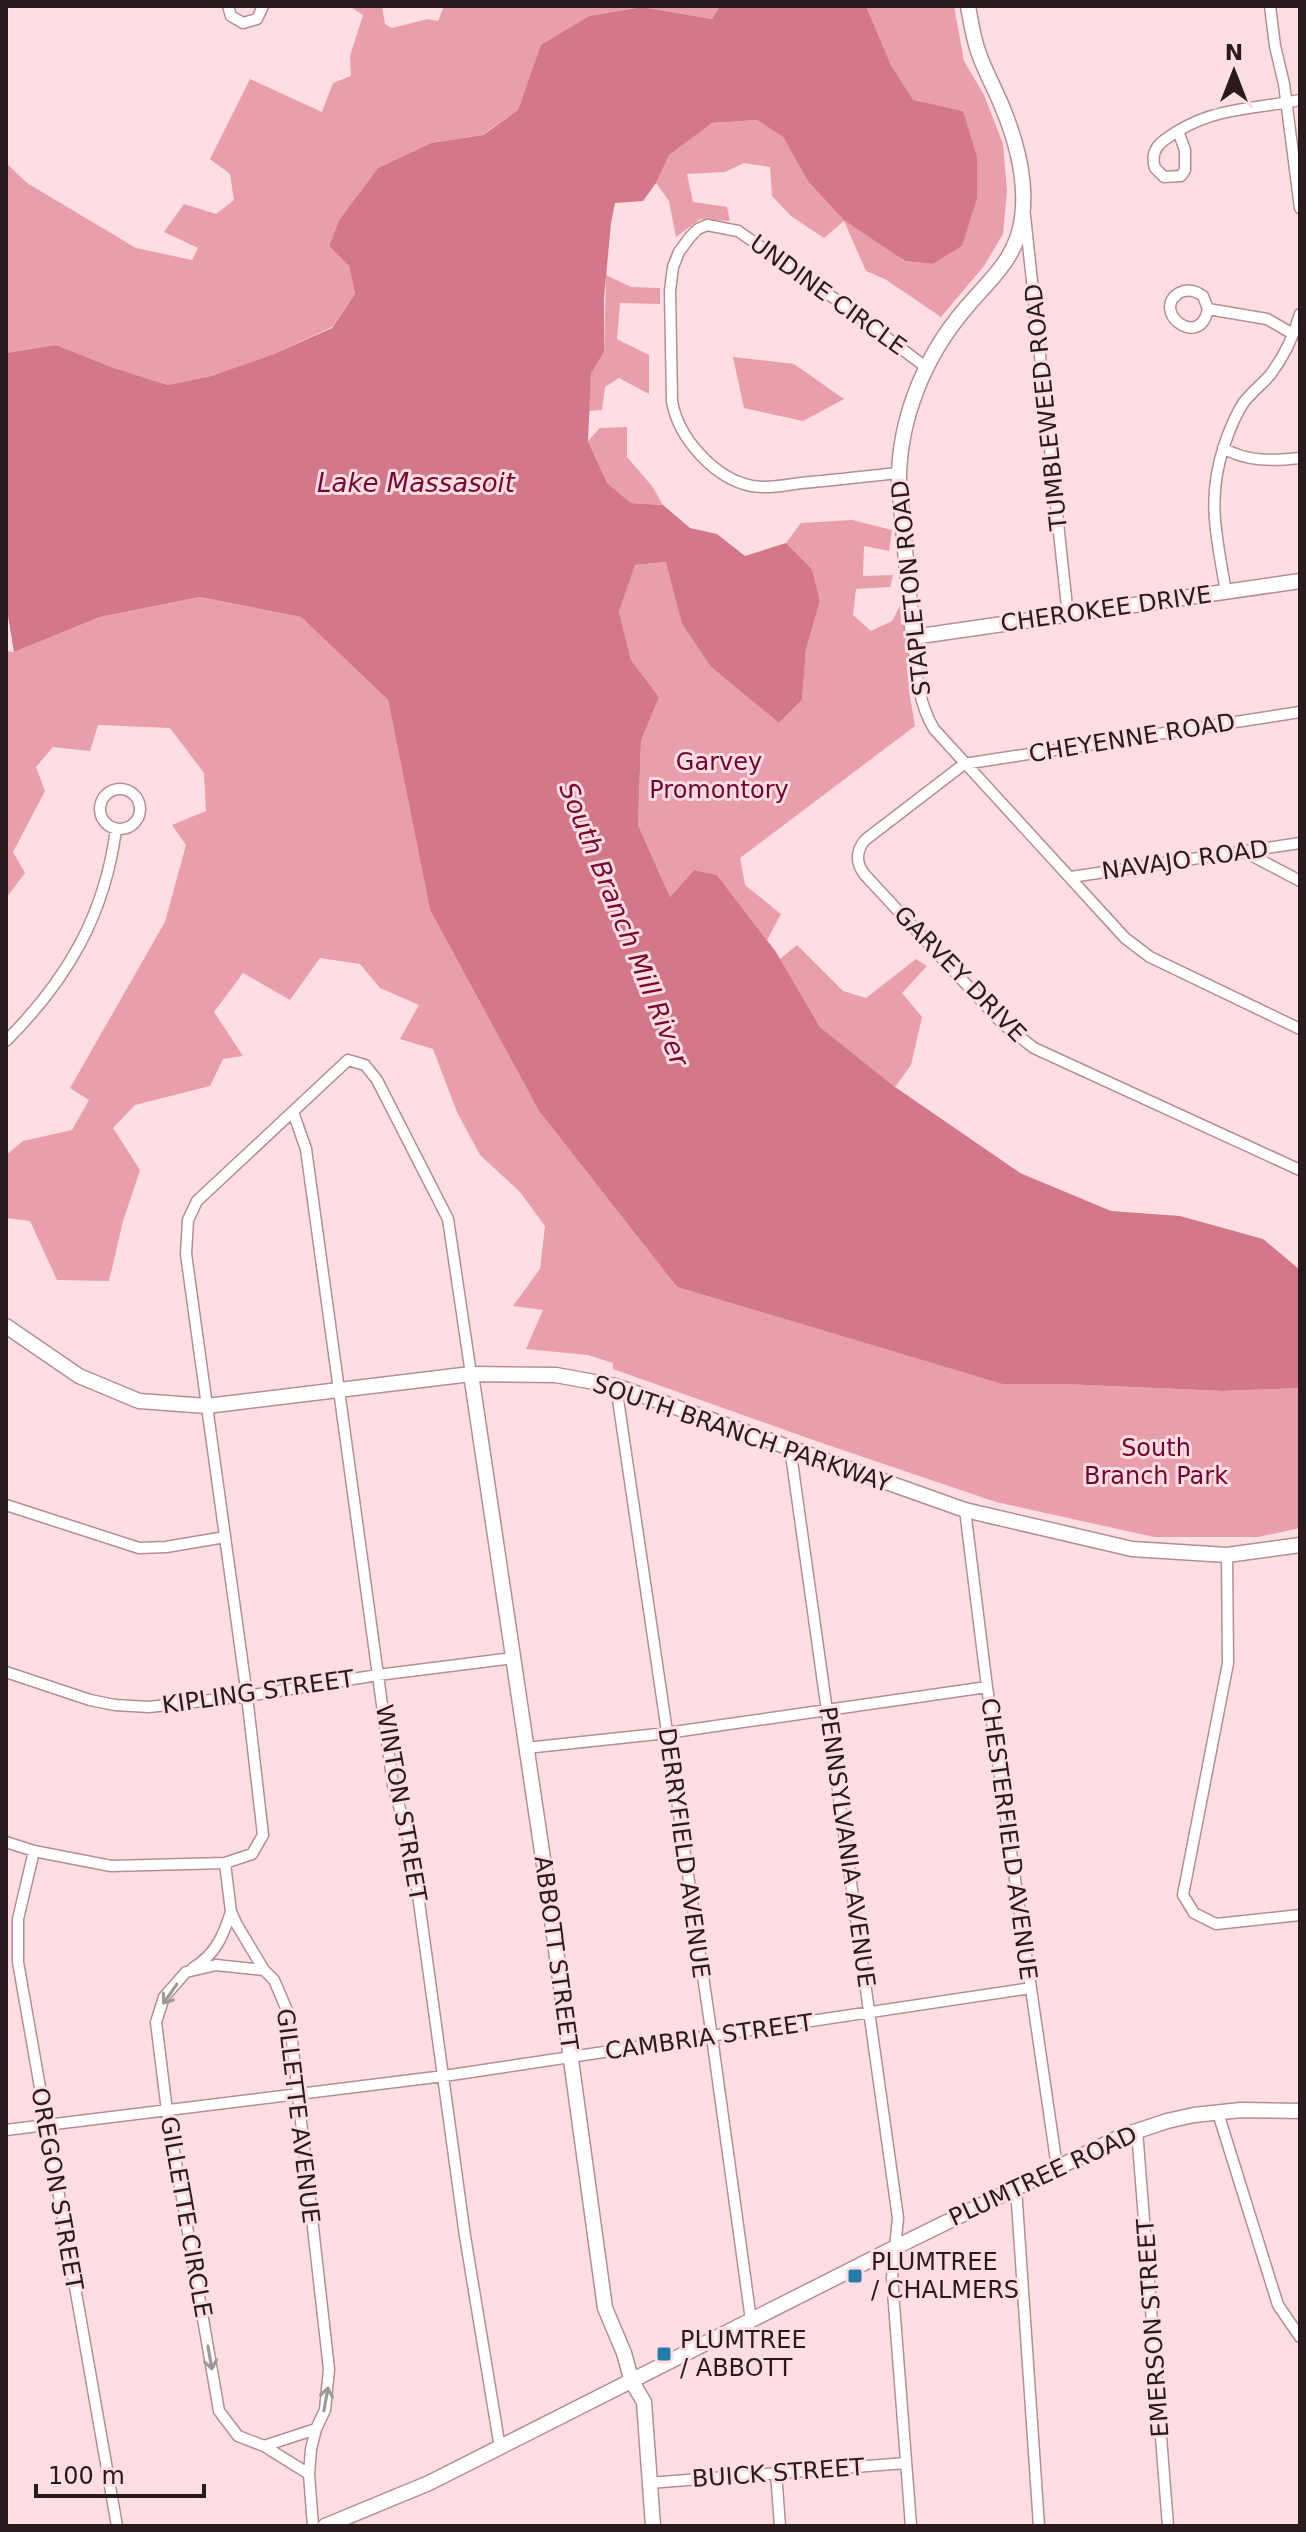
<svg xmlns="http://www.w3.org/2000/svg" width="1306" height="2532" font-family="'DejaVu Sans',sans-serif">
<rect width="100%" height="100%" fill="#fedee2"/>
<path fill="#e99eab" d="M 349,6 L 382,6 L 385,24 L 392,28 L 428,19 L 438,21 L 444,6 L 720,6 L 712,19 L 642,7 L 589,16 L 542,45 L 518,110 L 482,135 L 431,143 L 378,168 L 339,220 L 329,246 L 349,266 L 355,294 L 332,327 L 274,354 L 211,376 L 168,385 L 114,368 L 56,345 L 6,353 L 6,163 L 27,183 L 136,248 L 192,260 L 198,248 L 164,232 L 184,204 L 216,214 L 234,200 L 230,174 L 210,159 L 250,79 L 322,112 L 333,83 L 351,76 L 350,56 L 363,15 Z
M 866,6 L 954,6 L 964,61 L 984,95 L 1003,144 L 1007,191 L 1003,234 L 984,266 L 941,317 L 885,279 L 866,271 L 844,221 L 824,238 L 791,216 L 772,196 L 770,167 L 744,163 L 725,172 L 687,174 L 693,202 L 727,207 L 730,221 L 700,219 L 676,237 L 669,201 L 656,183 L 668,155 L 712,123 L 757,120 L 783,137 L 807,180 L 904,261 L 933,264 L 962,246 L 963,111 L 913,101 L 891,65 Z
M 606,275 L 631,287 L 660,288 L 660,304 L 620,303 L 617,339 L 649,355 L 649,394 L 619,378 L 605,387 L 602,410 L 589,411 L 591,374 L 604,352 Z
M 733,357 L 794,364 L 844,399 L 803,421 L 744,408 Z
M 627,427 L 627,457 L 652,486 L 663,505 L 631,503 L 607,483 L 588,441 L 600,428 Z
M 852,520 L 892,530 L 889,551 L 864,546 L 863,576 L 893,575 L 890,587 L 856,589 L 853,615 L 871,631 L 892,621 L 900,606 L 901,624 L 908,624 L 909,691 L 915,726 L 740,858 L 745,885 L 781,914 L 767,940 L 717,875 L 694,870 L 670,897 L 638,825 L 641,741 L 659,697 L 631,660 L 619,612 L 635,565 L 667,562 L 682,624 L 711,667 L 779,723 L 802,700 L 806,649 L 820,601 L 812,569 L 786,543 L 801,523 Z
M 200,597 L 301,617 L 388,700 L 430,910 L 539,1111 L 677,1287 L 1002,1384 L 1063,1384 L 1223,1391 L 1300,1388 L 1300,1528 L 1258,1537 L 1154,1537 L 996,1502 L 816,1441 L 613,1369 L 613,1363 L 588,1355 L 526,1349 L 543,1310 L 513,1306 L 540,1269 L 545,1226 L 520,1192 L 480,1155 L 457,1112 L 433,1049 L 400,1039 L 419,1005 L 380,988 L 360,964 L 320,958 L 290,1000 L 243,973 L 214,1012 L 243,1056 L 223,1059 L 210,1086 L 135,1105 L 113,1128 L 140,1170 L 123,1221 L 109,1281 L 57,1280 L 30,1221 L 6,1218 L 6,1155 L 23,1141 L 72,1130 L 89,1100 L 70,1088 L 165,922 L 186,845 L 172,825 L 206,811 L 204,773 L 170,728 L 98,725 L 90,751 L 53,747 L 36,767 L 45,791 L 13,852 L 25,873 L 6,898 L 6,651 L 14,652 L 100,617 Z
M 797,945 L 843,991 L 866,998 L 916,959 L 927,966 L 902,993 L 922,1017 L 911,1065 L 895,1087 L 820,1027 L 780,959 Z"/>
<path fill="#d3788a" d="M 720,6 L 866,6 L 891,65 L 913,100 L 963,111 L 977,157 L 977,198 L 962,246 L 933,264 L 905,261 L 844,220 L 807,180 L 783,137 L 757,120 L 712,123 L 669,155 L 656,183 L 643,201 L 615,203 L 611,223 L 604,298 L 604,352 L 591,374 L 588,441 L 607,483 L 631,503 L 663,505 L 690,528 L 717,534 L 745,556 L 786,543 L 812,569 L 820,601 L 806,649 L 802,700 L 779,723 L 711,667 L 682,624 L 666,562 L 635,565 L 619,612 L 631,660 L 659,697 L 641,741 L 638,825 L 670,897 L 694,870 L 717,875 L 776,952 L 820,1027 L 895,1087 L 1020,1173 L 1111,1211 L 1180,1216 L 1263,1239 L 1300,1270 L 1300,1388 L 1223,1391 L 1063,1384 L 1002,1384 L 677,1287 L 539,1111 L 430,910 L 388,700 L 301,617 L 200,597 L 100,617 L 14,652 L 6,604 L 6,353 L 56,345 L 114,368 L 168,385 L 211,376 L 274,354 L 332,328 L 355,294 L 349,266 L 329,246 L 339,220 L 378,168 L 431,143 L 483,135 L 518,110 L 541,45 L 589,16 L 642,7 L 712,19 Z"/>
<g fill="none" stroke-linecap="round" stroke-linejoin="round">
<defs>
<path id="minor" d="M 228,6 L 231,16 L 243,23 L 257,19 L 263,6
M 1270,6 L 1275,46 L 1284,84 L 1300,208
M 1178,131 C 1162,141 1149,148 1155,168 L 1164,177 L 1181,176 L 1185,170 L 1185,150 L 1178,131 C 1217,107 1256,109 1300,100
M 1025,216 L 1068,616
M 1208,309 L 1203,296 C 1196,291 1188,288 1179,293 C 1150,311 1200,351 1208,309 L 1267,319 L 1293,334
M 1223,448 C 1247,462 1273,461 1300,458
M 899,473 C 867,476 834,480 801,483 C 786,485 768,489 752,486 C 715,479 678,438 672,401 L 670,291 L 673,267 L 679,252 L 690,237 L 698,229 L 707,225 L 738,231 L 838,301 L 927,368
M 1226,592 C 1217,538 1206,500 1224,446 C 1229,431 1235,415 1244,402 C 1252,392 1262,384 1270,375 C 1283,358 1294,335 1300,314
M 913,637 C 916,669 917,701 934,729 L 1125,938 L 1150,957 L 1300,1029
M 1300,712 L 964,764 L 865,840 C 856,851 855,863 865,875 L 1003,1024 L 1034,1048 L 1300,1170
M100 809a20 20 0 1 1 40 0a20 20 0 1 1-40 0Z
M 1243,851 L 1300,881
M 1071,877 L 1300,843
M 6,1041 C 67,980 105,915 116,829
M 293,1112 L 306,1149 L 393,1785 L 412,1851 L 465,2236 L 500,2448
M 616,1386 L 712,2037 L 751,2320
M 790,1447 L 898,2218 L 892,2278 L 911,2526
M 6,1505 L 139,1548 L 166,1547 L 225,1537
M 965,1510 L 987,1687 L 1057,2167
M 1227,1555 L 1228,1663 L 1183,1895 L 1194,1913 L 1216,1924 L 1300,1915
M 6,1672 L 90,1700 L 115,1705 L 149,1707 L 247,1696 L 378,1675 L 513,1658
M 526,1748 L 667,1733 L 987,1687
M 6,1842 L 34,1851 L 111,1866 L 225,1863
M 34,1851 L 18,1919 L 18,1962 L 117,2526
M 193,1968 C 216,1954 223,1936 231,1912
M 264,1970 L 216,1965 L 186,1972 L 164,1997 L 156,2022 L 167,2111 L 219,2411 L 238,2436 L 264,2446 L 316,2429
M 1218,2113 L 1278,2305 L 1300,2337
M 6,2130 L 444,2076 L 1031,1988
M 1137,2130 L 1168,2526
M 1016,2188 L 1039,2526
M 264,2446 L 309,2474
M 776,2473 L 780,2526
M 649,2483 L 906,2463
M 313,2526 L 309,2474 L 311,2449 L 316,2429 L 325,2410 L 329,2369 L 289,2015 L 274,1980 L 264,1970 L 237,1925 L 231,1912 L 225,1863 L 252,1854 L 263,1835 L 247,1696 L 186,1254 L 188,1220 L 197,1201 L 348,1060 L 365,1065 L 377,1080 L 448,1219 L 471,1374"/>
<path id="tertiary" d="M 968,6 C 971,22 973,38 979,54 C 985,71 994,87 1001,104 C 1016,139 1027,180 1022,218 C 1017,259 989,280 965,309 C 924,357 898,421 899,484 L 913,637 L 1300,581
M 471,1374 L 549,1899 L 605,2308 L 624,2353 L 632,2382 L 644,2402 L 653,2526
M 325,2526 L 429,2483 L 896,2247 L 1122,2136 L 1167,2121 L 1194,2115 L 1241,2110 L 1300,2111"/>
<path id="secondary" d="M 6,1326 L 79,1376 L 139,1401 L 207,1406 L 471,1374 L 556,1375 L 616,1386 L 965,1510 L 1132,1549 L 1227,1555 L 1300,1545"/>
</defs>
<use href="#minor" stroke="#b48e94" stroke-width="13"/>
<use href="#tertiary" stroke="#b48e94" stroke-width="17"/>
<use href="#secondary" stroke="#b48e94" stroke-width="17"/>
<use href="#minor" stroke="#fff" stroke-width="10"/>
<use href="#tertiary" stroke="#fff" stroke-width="14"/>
<use href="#secondary" stroke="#fff" stroke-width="14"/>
</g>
<defs><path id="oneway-shaft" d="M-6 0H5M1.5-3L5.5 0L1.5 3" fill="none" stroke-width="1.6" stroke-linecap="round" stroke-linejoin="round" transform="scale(2)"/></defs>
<g stroke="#9f9899">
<use href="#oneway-shaft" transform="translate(170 1994) rotate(125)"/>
<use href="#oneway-shaft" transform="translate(210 2358) rotate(80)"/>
<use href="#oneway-shaft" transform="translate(326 2399) rotate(-80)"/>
</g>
<g fill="#237baa" stroke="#fedee2" stroke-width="3">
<rect x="847" y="2268" width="16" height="16" rx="4"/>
<rect x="656" y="2346" width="16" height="16" rx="4"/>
</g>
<g text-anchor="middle" stroke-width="6" stroke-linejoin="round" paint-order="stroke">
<g font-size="24" fill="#291b1d" stroke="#fedee2">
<text transform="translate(828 295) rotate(36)" y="8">UNDINE CIRCLE</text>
<text transform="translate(1046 407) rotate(-96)" y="8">TUMBLEWEED ROAD</text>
<text transform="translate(911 588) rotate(-96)" y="8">STAPLETON ROAD</text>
<text transform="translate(1106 609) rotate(-8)" y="8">CHEROKEE DRIVE</text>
<text transform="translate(1132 738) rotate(-9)" y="8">CHEYENNE ROAD</text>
<text transform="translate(1185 860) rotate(-8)" y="8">NAVAJO ROAD</text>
<text transform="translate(960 974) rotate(46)" y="8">GARVEY DRIVE</text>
<text transform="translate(742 1434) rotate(19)" y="8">SOUTH BRANCH PARKWAY</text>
<text transform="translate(258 1692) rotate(-8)" y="8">KIPLING STREET</text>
<text transform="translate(401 1803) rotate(80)" y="8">WINTON STREET</text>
<text transform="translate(1009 1839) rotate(82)" y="8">CHESTERFIELD AVENUE</text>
<text transform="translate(847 1847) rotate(82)" y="8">PENNSYLVANIA AVENUE</text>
<text transform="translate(684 1853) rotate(82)" y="8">DERRYFIELD AVENUE</text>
<text transform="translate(556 1953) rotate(82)" y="8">ABBOTT STREET</text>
<text transform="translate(709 2037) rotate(-8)" y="8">CAMBRIA STREET</text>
<text transform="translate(298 2116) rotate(83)" y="8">GILLETTE AVENUE</text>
<text transform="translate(1043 2176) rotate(-25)" y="8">PLUMTREE ROAD</text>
<text transform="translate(57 2189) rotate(80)" y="8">OREGON STREET</text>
<text transform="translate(186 2217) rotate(80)" y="8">GILLETTE CIRCLE</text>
<text transform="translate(1153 2328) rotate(-94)" y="8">EMERSON STREET</text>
<text transform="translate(778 2473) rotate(-4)" y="8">BUICK STREET</text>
</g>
<g font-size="24" fill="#74002e" stroke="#fedee2">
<text x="719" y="770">Garvey<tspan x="719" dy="28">Promontory</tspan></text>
<text x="1156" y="1456">South<tspan x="1156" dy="28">Branch Park</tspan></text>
</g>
<g font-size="24" fill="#291b1d" stroke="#fedee2" text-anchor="start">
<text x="871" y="2270">PLUMTREE<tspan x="871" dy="28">/ CHALMERS</tspan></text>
<text x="680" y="2348">PLUMTREE<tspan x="680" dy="28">/ ABBOTT</tspan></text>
</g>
<g font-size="26" font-style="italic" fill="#790531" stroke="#fedee2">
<text x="416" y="492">Lake Massasoit</text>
<text transform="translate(624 924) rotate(68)" y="9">South Branch Mill River</text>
</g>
</g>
<rect width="1306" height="2532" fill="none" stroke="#291b1d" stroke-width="16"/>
<g transform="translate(1234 72)" stroke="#fedee2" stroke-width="6" paint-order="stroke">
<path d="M0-6L14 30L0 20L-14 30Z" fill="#291b1d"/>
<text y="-12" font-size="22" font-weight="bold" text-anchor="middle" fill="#291b1d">N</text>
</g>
<path d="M36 2484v12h168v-12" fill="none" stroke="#291b1d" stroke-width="4"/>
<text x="48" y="2484" font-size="24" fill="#291b1d" stroke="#fedee2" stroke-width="6" paint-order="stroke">100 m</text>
</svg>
